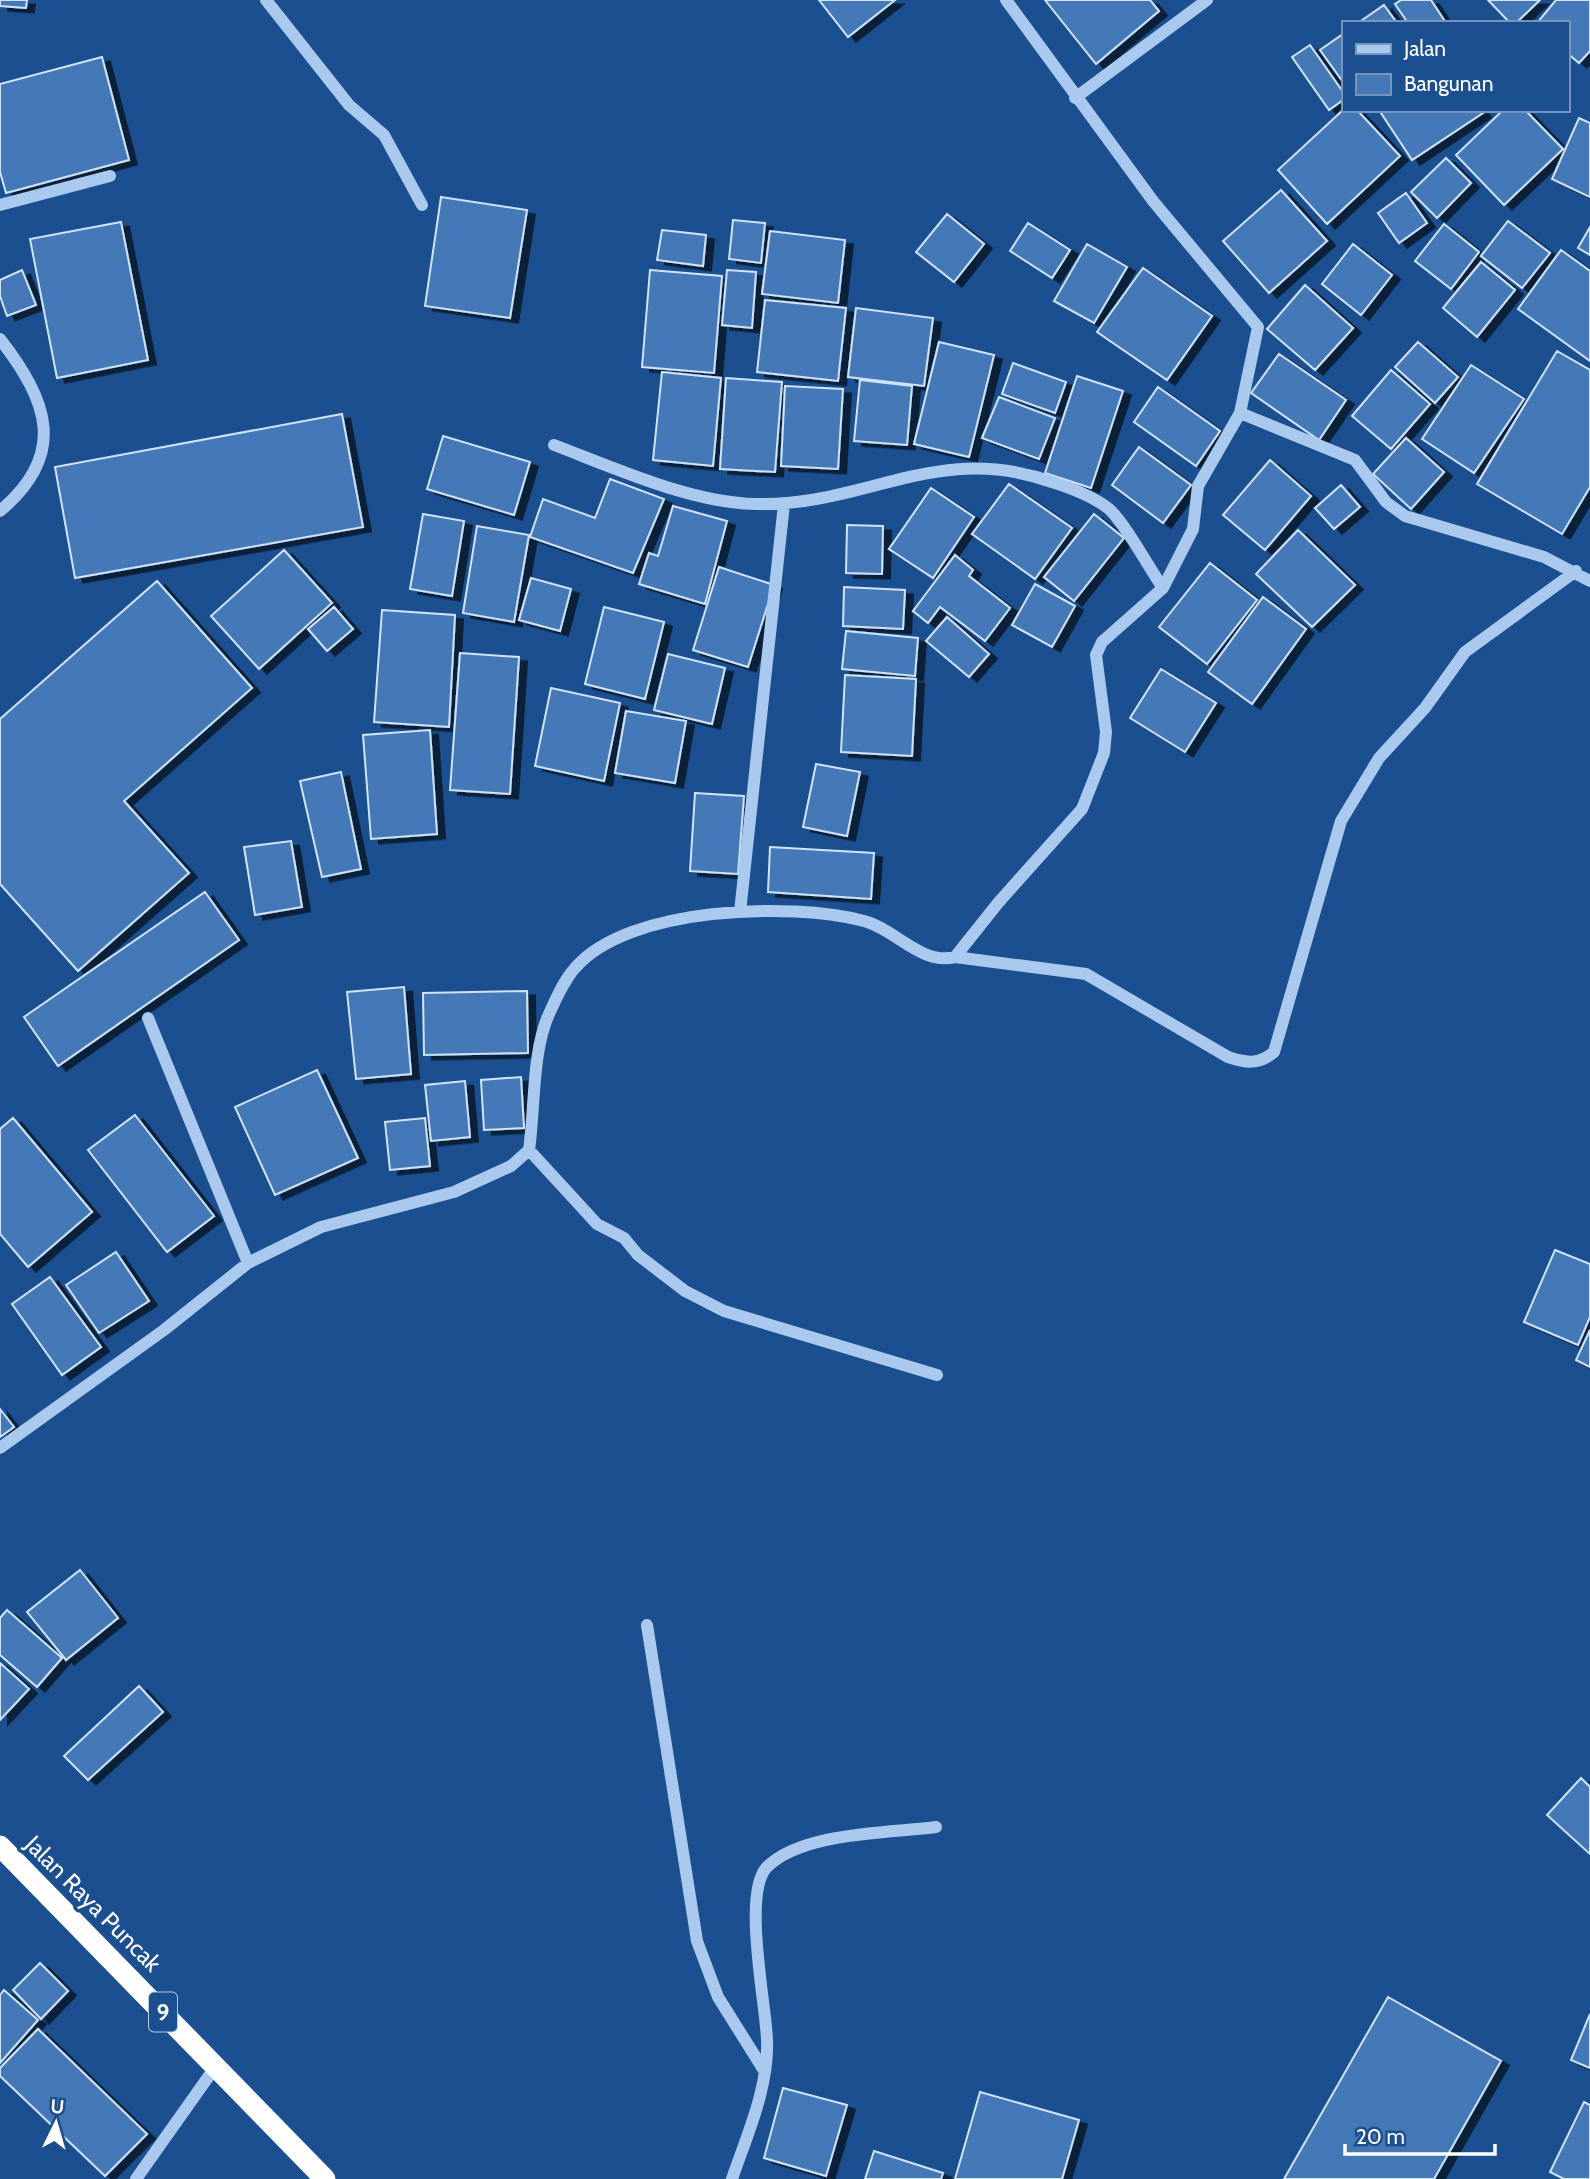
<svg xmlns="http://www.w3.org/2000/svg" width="1590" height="2179" font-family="Cabin,sans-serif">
<defs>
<filter id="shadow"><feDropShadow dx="8" dy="4.5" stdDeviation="0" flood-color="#0009"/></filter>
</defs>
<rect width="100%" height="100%" fill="#1b4f8f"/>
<path fill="#4478b7" stroke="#cfe3fa" stroke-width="2" filter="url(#shadow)" d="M 0,0 L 27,0 L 26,8 L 0,6 Z
M 819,0 L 895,0 L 848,37 Z
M 1045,0 L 1150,0 L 1159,11 L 1096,64 Z
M 1401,0 L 1431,0 L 1446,23 L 1408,23 L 1395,4 Z
M 1488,0 L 1540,0 L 1516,23 L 1510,23 Z
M 1556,0 L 1590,0 L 1590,51 L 1579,63 L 1567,53 L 1567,23 L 1537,23 Z
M 1384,5 L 1397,23 L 1358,23 Z
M 1343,34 L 1343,82 L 1320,50 Z
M 1310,45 L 1343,92 L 1343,100 L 1329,110 L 1292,57 Z
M 102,57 L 129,160 L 6,193 L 0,172 L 0,84 Z
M 1343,110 L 1357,110 L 1400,156 L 1327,224 L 1278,170 Z
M 1379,110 L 1481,110 L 1483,113 L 1412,160 Z
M 1503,110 L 1525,110 L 1563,149 L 1504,205 L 1456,155 Z
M 1579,118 L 1590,123 L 1590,197 L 1552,179 Z
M 1446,158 L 1471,183 L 1437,218 L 1411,192 Z
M 1281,190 L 1327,241 L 1269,293 L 1223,241 Z
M 1406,193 L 1427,223 L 1399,243 L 1378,213 Z
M 441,197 L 527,210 L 510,318 L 425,306 Z
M 947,214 L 984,244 L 954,282 L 916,252 Z
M 733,220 L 765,223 L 761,263 L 729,259 Z
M 1508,221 L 1550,253 L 1522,288 L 1481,256 Z
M 121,222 L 148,360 L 57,378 L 30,239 Z
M 1028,223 L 1070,250 L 1052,278 L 1010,251 Z
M 1444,224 L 1479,252 L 1451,289 L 1415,261 Z
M 1590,227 L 1590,255 L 1578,248 Z
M 662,230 L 706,235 L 703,266 L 657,260 Z
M 770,231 L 845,240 L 838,303 L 762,294 Z
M 1087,244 L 1127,267 L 1094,323 L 1054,301 Z
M 1353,244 L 1392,275 L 1361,315 L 1322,284 Z
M 1561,250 L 1590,271 L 1590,361 L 1518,309 Z
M 1481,262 L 1515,290 L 1477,337 L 1443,308 Z
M 1143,268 L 1212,316 L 1167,380 L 1097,332 Z
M 22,270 L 36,305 L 7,316 L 0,296 L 0,280 Z
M 650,270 L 722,276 L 714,373 L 642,367 Z
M 727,270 L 756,272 L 752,328 L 722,325 Z
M 1305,285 L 1353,328 L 1315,370 L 1267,329 Z
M 765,300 L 846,308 L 838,381 L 757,372 Z
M 856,308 L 933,318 L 924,386 L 848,377 Z
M 939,342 L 994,355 L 969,457 L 914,444 Z
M 1418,342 L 1458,377 L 1435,403 L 1395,367 Z
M 1557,351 L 1590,370 L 1590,487 L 1562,534 L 1477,484 Z
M 1279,354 L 1346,400 L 1319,440 L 1251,393 Z
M 1013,363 L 1066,382 L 1055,413 L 1002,394 Z
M 1471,365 L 1524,399 L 1474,473 L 1422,439 Z
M 1391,370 L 1430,404 L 1391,449 L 1352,416 Z
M 662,372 L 721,378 L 713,466 L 653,460 Z
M 1077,376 L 1123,391 L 1091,488 L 1045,473 Z
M 726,378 L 782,382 L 775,472 L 720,469 Z
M 860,380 L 912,386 L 907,445 L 854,441 Z
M 785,386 L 843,389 L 838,469 L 781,466 Z
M 1158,387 L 1220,431 L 1196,466 L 1134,422 Z
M 999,397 L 1055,418 L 1039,459 L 982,438 Z
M 342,414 L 363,527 L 75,578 L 55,467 Z
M 443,436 L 530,462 L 514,515 L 427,489 Z
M 1406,438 L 1444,472 L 1411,509 L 1373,474 Z
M 1139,447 L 1191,485 L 1163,523 L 1112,485 Z
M 1270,460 L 1311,496 L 1265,550 L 1223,515 Z
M 610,479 L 664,499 L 633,573 L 530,537 L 543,499 L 595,518 Z
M 1009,484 L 1072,528 L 1035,579 L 972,534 Z
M 1341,485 L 1360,507 L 1334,529 L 1315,508 Z
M 931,488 L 974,517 L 933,578 L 889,549 Z
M 673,506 L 727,521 L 705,604 L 639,584 L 649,553 L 658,556 Z
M 423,514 L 464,521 L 452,596 L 410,589 Z
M 1094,514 L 1124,538 L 1074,601 L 1044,577 Z
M 847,525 L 883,526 L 882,574 L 846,573 Z
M 477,526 L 529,535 L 514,622 L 463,613 Z
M 1298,530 L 1355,585 L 1312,627 L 1256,574 Z
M 284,550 L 332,603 L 259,669 L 211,616 Z
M 955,555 L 973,570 L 969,576 L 1010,608 L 985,641 L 940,607 L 928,623 L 913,611 Z
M 1210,563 L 1257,600 L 1207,664 L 1159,627 Z
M 719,567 L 774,585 L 748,667 L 693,650 Z
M 531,578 L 571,589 L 560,631 L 519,620 Z
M 157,581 L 252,688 L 124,801 L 189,873 L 78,971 L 0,884 L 0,719 Z
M 1035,584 L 1075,606 L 1052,647 L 1012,625 Z
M 844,587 L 905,590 L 903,629 L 843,626 Z
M 1263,597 L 1306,629 L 1252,704 L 1208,672 Z
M 334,607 L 353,629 L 327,651 L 308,629 Z
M 604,607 L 664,622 L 645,699 L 585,684 Z
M 382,610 L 455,615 L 449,727 L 374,722 Z
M 947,617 L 989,654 L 969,677 L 926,641 Z
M 846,631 L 918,638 L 915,676 L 842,669 Z
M 460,653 L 519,657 L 510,794 L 450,790 Z
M 668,654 L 725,668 L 712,724 L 654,710 Z
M 1161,669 L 1216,703 L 1185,752 L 1130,718 Z
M 845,675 L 916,679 L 912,756 L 841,752 Z
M 551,688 L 620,703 L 604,781 L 535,766 Z
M 626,711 L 686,721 L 675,783 L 615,773 Z
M 430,730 L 437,834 L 371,839 L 363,735 Z
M 816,764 L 860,772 L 847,836 L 803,827 Z
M 341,772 L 361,869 L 322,877 L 300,781 Z
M 695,793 L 744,796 L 738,874 L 690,871 Z
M 291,841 L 302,907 L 255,915 L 244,847 Z
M 770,847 L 874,853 L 871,899 L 768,892 Z
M 205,892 L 239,940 L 58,1066 L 24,1017 Z
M 404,987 L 411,1074 L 356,1079 L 347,992 Z
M 527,991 L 528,1053 L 424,1055 L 423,993 Z
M 317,1070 L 358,1158 L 275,1195 L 235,1107 Z
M 521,1077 L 524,1128 L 484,1130 L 481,1080 Z
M 465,1081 L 470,1137 L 431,1141 L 425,1085 Z
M 135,1115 L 214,1216 L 167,1252 L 88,1150 Z
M 13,1118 L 92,1212 L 28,1267 L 0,1234 L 0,1129 Z
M 425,1118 L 430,1166 L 390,1170 L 385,1122 Z
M 1555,1250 L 1590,1264 L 1590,1317 L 1578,1345 L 1524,1322 Z
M 116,1252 L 149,1301 L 99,1333 L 66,1285 Z
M 50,1277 L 101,1347 L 62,1375 L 12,1304 Z
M 1590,1330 L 1590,1367 L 1576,1360 Z
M 0,1409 L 14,1427 L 0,1437 Z
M 80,1570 L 118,1618 L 66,1660 L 27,1612 Z
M 7,1610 L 62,1658 L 37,1687 L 0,1655 L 0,1618 Z
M 0,1663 L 29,1689 L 0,1720 Z
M 139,1686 L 163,1712 L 88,1780 L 64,1756 Z
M 1581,1778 L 1590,1787 L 1590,1854 L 1547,1815 Z
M 40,1963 L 68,1991 L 41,2019 L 13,1990 Z
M 4,1990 L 38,2020 L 0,2063 L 0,1995 Z
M 1388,1997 L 1501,2061 L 1434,2179 L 1284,2179 Z
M 1590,2014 L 1590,2068 L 1571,2060 Z
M 38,2029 L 147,2134 L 105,2176 L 0,2076 L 0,2068 Z
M 783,2088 L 847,2105 L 826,2176 L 764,2158 Z
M 980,2092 L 1079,2120 L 1062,2179 L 955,2179 Z
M 1584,2102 L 1590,2105 L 1590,2179 L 1564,2179 L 1550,2172 Z
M 874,2151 L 943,2173 L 941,2179 L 865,2179 Z"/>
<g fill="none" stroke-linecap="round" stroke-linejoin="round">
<path stroke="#a9c9ee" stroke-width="12" d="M 266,0 L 349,105 L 384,135 L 422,205
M 1006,0 L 1153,201 L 1258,327 L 1240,413 L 1355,460 L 1386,502 L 1405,516 L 1544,557 L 1590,581
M 1075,98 L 1207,0
M 0,205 L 110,176
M 0,339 C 48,401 68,454 0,511
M 554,445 C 615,468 691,503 756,504 C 865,507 937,441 1052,482 C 1071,488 1093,496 1109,509 C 1125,523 1149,568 1163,588
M 740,912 L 784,504
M 955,957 L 1086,974 L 1228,1057 C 1246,1063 1259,1065 1274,1052 L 1341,821 L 1379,758 L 1425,708 L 1465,652 L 1576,571
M 148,1018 L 248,1263
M 529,1150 L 597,1224 L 624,1238 L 638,1255 L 685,1291 L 724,1311 L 937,1375
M 0,1448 L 164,1330 L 248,1263 L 321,1227 L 454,1192 L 511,1166 L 529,1150 C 535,1108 532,1051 549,1014 C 556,999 564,980 575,968 C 628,906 791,902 864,921 C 895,929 922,966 955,957 L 998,903 L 1082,809 L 1104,753 L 1106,732 L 1096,655 L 1102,642 L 1163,588 L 1193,529 L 1198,486 L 1240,413
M 647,1625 L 697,1941 L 718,1997 L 765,2072
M 136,2179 L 216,2066
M 732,2179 C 747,2135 769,2087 767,2040 C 766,2004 742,1893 767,1867 C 802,1832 889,1833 936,1827"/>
<path stroke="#fff" stroke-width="21" d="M 0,1846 L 325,2179"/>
</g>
<g text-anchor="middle" stroke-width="7" stroke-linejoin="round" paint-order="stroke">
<rect fill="#1b4f8f" stroke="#bbcadd" stroke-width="2" x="149" y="1992.5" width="28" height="39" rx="5"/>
<g font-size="23" font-weight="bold" fill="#fff">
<text x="163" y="2020">9</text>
</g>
<g font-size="24" fill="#fff" stroke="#1b4f8f">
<text transform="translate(93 1904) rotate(45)" y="8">Jalan Raya Puncak</text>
</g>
</g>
<rect x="1342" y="21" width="228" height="91" fill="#1b4f8f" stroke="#7695bc" stroke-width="2"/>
<rect x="1356" y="44" width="35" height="10" fill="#a9c9ee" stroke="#7695bc" stroke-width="2"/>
<text x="1404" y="56" font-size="21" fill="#ffffff">Jalan</text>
<rect x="1356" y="74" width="35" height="21" fill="#4478b7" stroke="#7695bc" stroke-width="2"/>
<text x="1404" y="91" font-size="21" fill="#ffffff">Bangunan</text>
<g transform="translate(56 2123) rotate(5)" stroke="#1b4f8f" stroke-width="5" paint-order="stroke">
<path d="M0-5L12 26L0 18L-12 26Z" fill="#ffffff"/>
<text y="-10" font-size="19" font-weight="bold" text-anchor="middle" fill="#ffffff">U</text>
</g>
<path d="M1345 2144v10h150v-10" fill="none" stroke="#ffffff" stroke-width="3.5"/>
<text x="1356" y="2144" font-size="21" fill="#ffffff" stroke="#1b4f8f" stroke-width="5" paint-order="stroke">20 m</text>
</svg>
